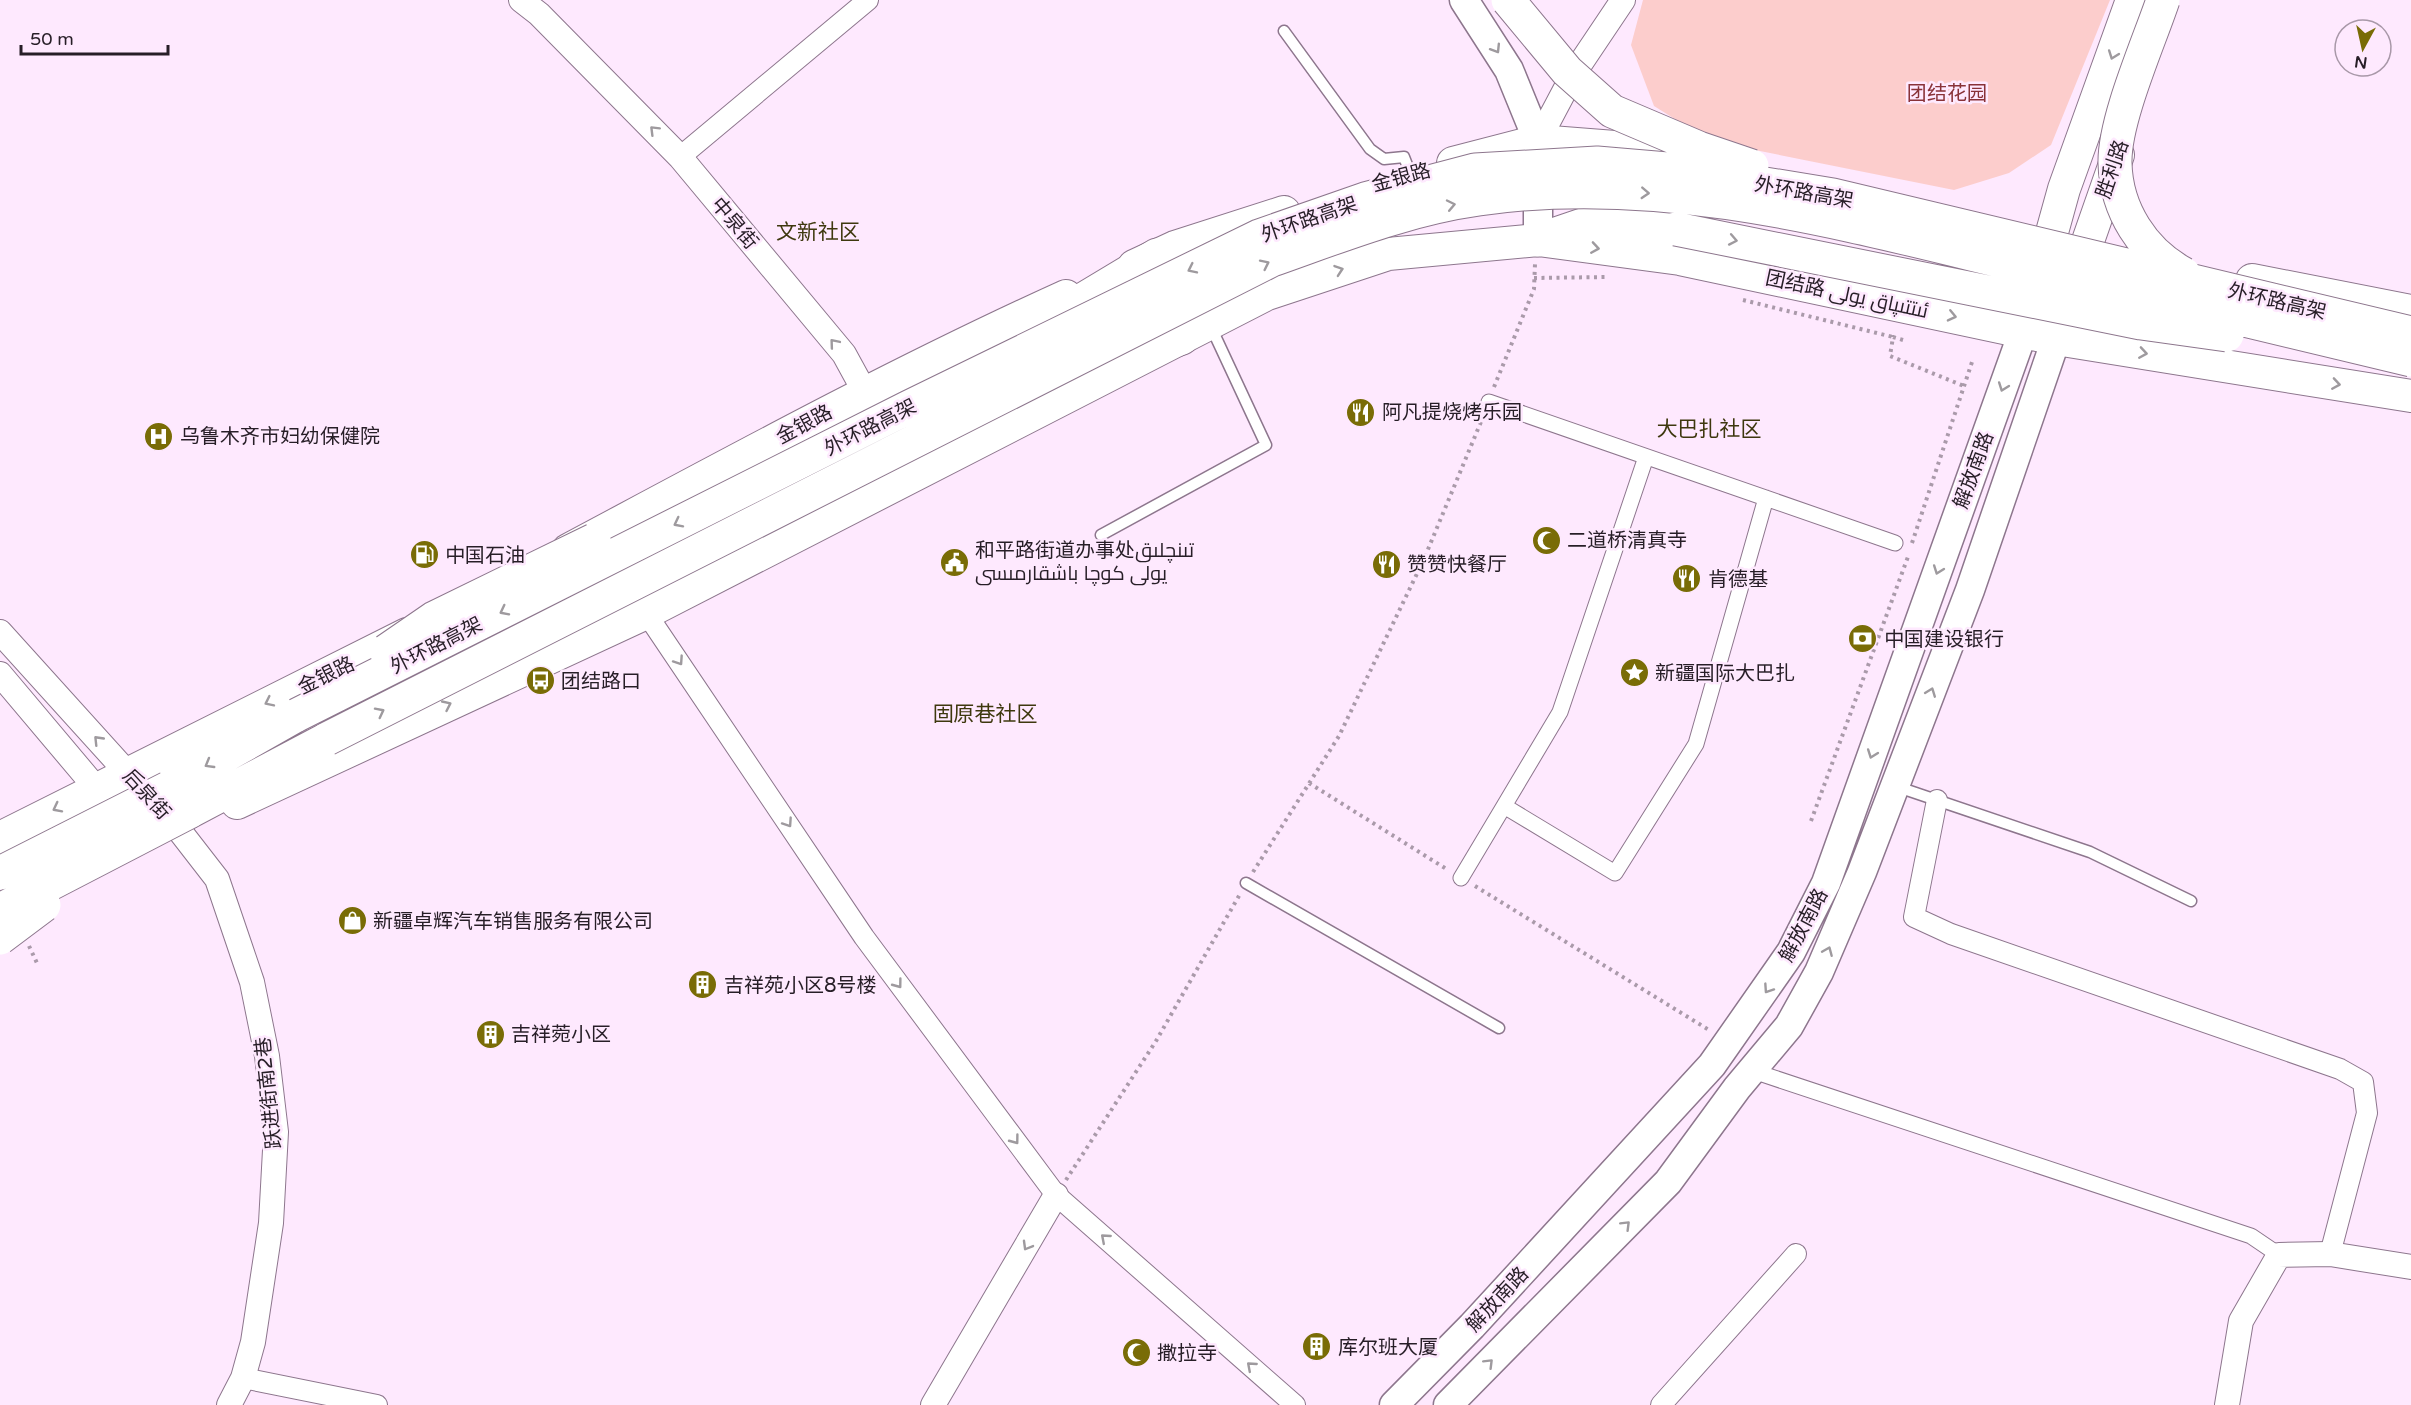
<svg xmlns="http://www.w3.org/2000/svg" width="2411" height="1405" font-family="'Varela Round',Cairo,'Noto Sans SC',sans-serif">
<rect width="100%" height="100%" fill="#fee9fe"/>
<path fill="#fccdcc" d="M 1643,0 L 2110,0 L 2051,145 L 2009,173 L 1954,190 L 1710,141 L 1654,106 L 1631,45 Z"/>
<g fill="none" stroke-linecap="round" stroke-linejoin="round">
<defs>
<path id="service" d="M 1284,31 L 1370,149 L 1384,159 L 1404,157 L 1411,175
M 1101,535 L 1266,445 L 1211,327
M 1895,786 L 2090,852 L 2191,901
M 1246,883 L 1499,1028"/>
<path id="pedestrian" d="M 1489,402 L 1895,543
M 1646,457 L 1560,712 L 1504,806 L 1615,873 L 1696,744 L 1766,498
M 1461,878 L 1504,806
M 1753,1071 L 2251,1236 L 2279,1255"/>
<path id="minor" d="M 680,157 L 868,0
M 646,613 L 864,937 L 1056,1195 L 1295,1405
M 1937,800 L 1914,917 L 1951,934 L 2340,1069 L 2363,1082 L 2367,1113 L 2330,1254
M 243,1378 L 377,1405
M 1661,1405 L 1796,1254"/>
<path id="tertiary" d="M 521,0 L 539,14 L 680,157 L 844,354 L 873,407
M 1538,141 L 1574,73 L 1623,0
M 0,632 L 179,830 L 217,879 L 252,982 L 267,1056 L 276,1132 L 271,1223 L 253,1342 L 243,1378 L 229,1405
M 0,674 L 96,788 L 110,796
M 933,1405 L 1056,1195
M 2227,1405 L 2241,1321 L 2279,1255 L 2330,1254 L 2411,1267"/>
<path id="secondary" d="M 1464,0 L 1509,70 L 1538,141 L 1538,240
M 1394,1405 L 1472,1326 L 1712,1065 L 1791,952 L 1826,883 L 2023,332
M 1448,1405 L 1668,1182 L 1737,1088 L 1789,1026 L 1819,972 L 1862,872 L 1970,590 L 2056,339"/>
<path id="primary" d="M 1453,163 L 1538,141 L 1653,150 L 1701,163
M 1134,266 L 1175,247 L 1284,212
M 2041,272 L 2064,189 L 2132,0
M 2252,280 L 2411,311
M 2074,281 L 2118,155
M 568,550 C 733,462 896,373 1066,296
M 237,803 L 646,613 L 1267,294 L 1388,254 L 1538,240 L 1680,259 L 2056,339 L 2411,396
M 0,838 L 407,634"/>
<path id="trunk" d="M 1538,240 L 1588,223 L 1676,229
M 974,356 L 1034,329 L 1157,255
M 1124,357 L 1182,338
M 168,788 L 297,715
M 189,812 L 327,739"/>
</defs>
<use href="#service" stroke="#8d768d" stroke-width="13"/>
<use href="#pedestrian" stroke="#8d768d" stroke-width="17"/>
<use href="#minor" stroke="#8d768d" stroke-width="22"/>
<use href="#tertiary" stroke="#8d768d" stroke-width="26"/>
<use href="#secondary" stroke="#8d768d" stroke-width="31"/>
<use href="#primary" stroke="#8d768d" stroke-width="34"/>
<use href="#trunk" stroke="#8d768d" stroke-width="35"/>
<path stroke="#aa9aaa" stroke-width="4" stroke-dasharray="3 4.5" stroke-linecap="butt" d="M 1534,278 L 1608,277
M 1743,300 L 1893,337
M 1903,340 L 1893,337 L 1890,356 L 1964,386
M 1494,387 L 1534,289 L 1535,264
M 1912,543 L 1973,359
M 1309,783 L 1448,870
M 1811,821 L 1909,554
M 1253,872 L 1339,736 L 1424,559 L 1483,417
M 1475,886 L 1709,1030
M 1066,1180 L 1156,1041 L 1240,894"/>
<use href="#service" stroke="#fff" stroke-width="10"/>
<use href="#pedestrian" stroke="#fff" stroke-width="15"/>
<use href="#minor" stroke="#fff" stroke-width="20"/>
<use href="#tertiary" stroke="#fff" stroke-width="24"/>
<use href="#secondary" stroke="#fff" stroke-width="28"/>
<use href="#primary" stroke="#fff" stroke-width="32"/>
<use href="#trunk" stroke="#fff" stroke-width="33"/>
<defs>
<path id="trunk-bridge" d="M 1508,0 L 1567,71 L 1612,111 L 1699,148 L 1752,166
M 2163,0 C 2149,42 2114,120 2115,163 C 2116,210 2143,252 2184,274
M 1676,229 L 2141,323 L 2227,335
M 386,651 L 434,618 L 594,540
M 297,715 L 909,407 L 1259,236 L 1365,199 L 1475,170 L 1597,163 L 1679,170 L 1833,195 L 2411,333
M 327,739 L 1272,260 C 1340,236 1407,209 1479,199 C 1655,173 1831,220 2000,261 C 2137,294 2274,328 2411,360
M 0,873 L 168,788
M 0,910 L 189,812
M 0,938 L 44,905"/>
</defs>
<use href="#trunk-bridge" stroke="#8d768d" stroke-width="35" stroke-linecap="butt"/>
<path stroke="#aa9aaa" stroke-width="4" stroke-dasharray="3 4.5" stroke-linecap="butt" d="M 29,946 L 37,963"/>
<use href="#trunk-bridge" stroke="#fff" stroke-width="33"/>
</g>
<defs><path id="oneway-chevron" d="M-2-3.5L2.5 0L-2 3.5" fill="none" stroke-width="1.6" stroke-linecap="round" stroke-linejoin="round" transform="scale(1.5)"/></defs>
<g stroke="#9e9a9e">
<use href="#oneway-chevron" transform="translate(1496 49) rotate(58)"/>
<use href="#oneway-chevron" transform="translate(2113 55) rotate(110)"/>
<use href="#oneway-chevron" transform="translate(654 130) rotate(-135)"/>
<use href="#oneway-chevron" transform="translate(1645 193) rotate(3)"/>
<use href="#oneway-chevron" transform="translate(1451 205) rotate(-12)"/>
<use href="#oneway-chevron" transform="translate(1733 240) rotate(11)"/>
<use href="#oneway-chevron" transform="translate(1595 248) rotate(9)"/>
<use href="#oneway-chevron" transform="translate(1265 264) rotate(-26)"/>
<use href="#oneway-chevron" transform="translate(1192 269) rotate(154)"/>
<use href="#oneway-chevron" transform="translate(1339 270) rotate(-19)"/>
<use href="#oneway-chevron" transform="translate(1952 316) rotate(13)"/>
<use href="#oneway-chevron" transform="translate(834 343) rotate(-130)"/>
<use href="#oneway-chevron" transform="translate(2143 353) rotate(9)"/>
<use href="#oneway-chevron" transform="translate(2336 384) rotate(9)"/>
<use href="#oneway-chevron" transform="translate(2003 387) rotate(110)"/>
<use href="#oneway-chevron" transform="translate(678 523) rotate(153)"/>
<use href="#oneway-chevron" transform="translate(1938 570) rotate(110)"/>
<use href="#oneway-chevron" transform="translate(504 611) rotate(153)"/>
<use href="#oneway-chevron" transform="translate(679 661) rotate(56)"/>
<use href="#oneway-chevron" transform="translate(1931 692) rotate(-69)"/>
<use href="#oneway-chevron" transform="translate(269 702) rotate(154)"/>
<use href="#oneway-chevron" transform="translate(447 705) rotate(-25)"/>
<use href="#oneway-chevron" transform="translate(380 712) rotate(-27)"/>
<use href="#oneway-chevron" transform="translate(98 740) rotate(-134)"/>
<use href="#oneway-chevron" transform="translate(1872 754) rotate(110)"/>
<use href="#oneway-chevron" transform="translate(209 764) rotate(150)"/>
<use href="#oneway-chevron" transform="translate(57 808) rotate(153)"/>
<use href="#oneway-chevron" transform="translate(788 823) rotate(56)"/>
<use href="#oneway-chevron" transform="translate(1828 951) rotate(-67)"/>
<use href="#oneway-chevron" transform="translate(898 984) rotate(53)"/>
<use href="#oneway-chevron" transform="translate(1768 989) rotate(124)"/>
<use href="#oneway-chevron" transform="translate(1015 1140) rotate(53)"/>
<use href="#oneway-chevron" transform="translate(1626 1225) rotate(-45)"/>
<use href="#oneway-chevron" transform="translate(1105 1238) rotate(-139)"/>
<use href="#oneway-chevron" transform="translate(1027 1246) rotate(120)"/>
<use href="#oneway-chevron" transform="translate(1489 1363) rotate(-45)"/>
<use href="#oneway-chevron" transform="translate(1251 1366) rotate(-139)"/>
</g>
<defs>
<symbol id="restaurant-disc" viewBox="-11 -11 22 22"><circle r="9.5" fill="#796c06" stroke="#fee9fe"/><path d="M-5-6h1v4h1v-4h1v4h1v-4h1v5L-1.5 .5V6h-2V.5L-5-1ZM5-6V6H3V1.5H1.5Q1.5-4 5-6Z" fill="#fff"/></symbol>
<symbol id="hospital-disc" viewBox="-11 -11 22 22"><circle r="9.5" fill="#796c06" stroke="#fee9fe"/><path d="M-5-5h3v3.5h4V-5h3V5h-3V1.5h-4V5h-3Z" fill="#fff"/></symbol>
<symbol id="mosque-disc" viewBox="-11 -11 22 22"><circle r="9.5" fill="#796c06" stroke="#fee9fe"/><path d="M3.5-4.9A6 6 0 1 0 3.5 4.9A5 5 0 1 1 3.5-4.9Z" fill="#fff"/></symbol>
<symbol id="fuel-disc" viewBox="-11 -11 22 22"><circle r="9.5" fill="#796c06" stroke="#fee9fe"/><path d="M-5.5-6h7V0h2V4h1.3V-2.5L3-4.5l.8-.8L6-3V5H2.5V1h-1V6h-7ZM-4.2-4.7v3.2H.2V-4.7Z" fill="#fff"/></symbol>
<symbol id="civic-disc" viewBox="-11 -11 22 22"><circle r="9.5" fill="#796c06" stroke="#fee9fe"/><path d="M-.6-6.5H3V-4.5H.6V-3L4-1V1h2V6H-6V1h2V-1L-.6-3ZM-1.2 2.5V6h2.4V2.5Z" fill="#fff"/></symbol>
<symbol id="bank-disc" viewBox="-11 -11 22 22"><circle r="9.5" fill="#796c06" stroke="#fee9fe"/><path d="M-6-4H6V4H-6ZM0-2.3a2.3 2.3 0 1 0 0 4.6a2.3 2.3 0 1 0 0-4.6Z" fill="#fff"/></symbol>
<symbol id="sight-disc" viewBox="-11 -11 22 22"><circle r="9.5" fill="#796c06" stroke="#fee9fe"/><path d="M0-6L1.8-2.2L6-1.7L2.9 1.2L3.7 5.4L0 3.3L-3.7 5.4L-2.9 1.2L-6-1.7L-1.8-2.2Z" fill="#fff"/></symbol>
<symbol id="bus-disc" viewBox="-11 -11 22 22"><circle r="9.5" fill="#796c06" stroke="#fee9fe"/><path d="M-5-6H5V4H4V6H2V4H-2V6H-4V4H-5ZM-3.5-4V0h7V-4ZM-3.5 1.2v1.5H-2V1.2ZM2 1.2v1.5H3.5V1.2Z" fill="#fff"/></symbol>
<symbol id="shop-disc" viewBox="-11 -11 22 22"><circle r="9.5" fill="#796c06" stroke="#fee9fe"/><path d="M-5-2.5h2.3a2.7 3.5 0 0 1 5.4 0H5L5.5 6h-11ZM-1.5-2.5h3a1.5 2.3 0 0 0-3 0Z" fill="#fff"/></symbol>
<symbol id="building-disc" viewBox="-11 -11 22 22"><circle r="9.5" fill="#796c06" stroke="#fee9fe"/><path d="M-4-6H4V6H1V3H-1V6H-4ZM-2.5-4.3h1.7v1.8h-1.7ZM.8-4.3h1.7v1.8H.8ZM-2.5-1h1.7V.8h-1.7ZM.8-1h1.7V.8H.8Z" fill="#fff"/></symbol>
</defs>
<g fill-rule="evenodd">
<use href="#restaurant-disc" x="1344" y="396" width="33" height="33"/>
<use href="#hospital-disc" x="142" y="420" width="33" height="33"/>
<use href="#mosque-disc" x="1530" y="524" width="33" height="33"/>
<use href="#fuel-disc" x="408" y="538" width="33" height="33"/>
<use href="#civic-disc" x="938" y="546" width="33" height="33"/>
<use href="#restaurant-disc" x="1370" y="548" width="33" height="33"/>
<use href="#restaurant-disc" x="1670" y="562" width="33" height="33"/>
<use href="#bank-disc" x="1846" y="622" width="33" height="33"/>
<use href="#sight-disc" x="1618" y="656" width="33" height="33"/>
<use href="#bus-disc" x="524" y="664" width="33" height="33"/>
<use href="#shop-disc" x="336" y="904" width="33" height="33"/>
<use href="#building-disc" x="686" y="968" width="33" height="33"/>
<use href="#building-disc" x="474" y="1018" width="33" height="33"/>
<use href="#building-disc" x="1300" y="1330" width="33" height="33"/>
<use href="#mosque-disc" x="1120" y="1336" width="33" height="33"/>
</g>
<g text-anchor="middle" stroke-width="5" stroke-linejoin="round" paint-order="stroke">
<g font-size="20" fill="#893238" stroke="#fee9fe">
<text x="1947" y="100">团结花园</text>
</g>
<g font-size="20" fill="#271e27" stroke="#fee9fe">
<text transform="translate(2112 169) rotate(-71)" y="7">胜利路</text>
<text transform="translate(1401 177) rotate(-15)" y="7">金银路</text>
<text transform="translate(1804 192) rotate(10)" y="7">外环路高架</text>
<text transform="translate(1309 219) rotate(-19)" y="7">外环路高架</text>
<text transform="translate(735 223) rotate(50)" y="7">中泉街</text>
<text transform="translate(1847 294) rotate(12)" y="7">团结路 ئىتتىپاق يولى</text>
<text transform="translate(2277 301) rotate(13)" y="7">外环路高架</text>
<text transform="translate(804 424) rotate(-28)" y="7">金银路</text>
<text transform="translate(870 427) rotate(-27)" y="7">外环路高架</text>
<text transform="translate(1973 470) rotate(-70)" y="7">解放南路</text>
<text transform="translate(436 645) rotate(-27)" y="7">外环路高架</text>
<text transform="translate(326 675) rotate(-26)" y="7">金银路</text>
<text transform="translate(147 794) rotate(48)" y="7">后泉街</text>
<text transform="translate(1803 925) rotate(-62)" y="7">解放南路</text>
<text transform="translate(268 1093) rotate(-96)" y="7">跃进街南2巷</text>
<text transform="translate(1497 1299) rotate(-47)" y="7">解放南路</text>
</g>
<g font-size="20" fill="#271e27" stroke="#fee9fe" text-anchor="start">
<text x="1382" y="419">阿凡提烧烤乐园</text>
<text x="180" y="443">乌鲁木齐市妇幼保健院</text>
<text x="1567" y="547">二道桥清真寺</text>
<text x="975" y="557">和平路街道办事处تىنچلىق<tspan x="975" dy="23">يولى كوچا باشقارمىسى</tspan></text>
<text x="445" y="562">中国石油</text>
<text x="1407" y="571">赞赞快餐厅</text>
<text x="1708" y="586">肯德基</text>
<text x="1884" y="646">中国建设银行</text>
<text x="1655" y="680">新疆国际大巴扎</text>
<text x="561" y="688">团结路口</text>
<text x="373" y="928">新疆卓辉汽车销售服务有限公司</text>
<text x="724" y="992">吉祥苑小区8号楼</text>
<text x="511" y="1041">吉祥菀小区</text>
<text x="1338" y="1354">库尔班大厦</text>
<text x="1157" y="1360">撒拉寺</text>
</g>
<g font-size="21" fill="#3e380e" stroke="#fee9fe">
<text x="818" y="239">文新社区</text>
<text x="1709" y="436">大巴扎社区</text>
<text x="985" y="721">固原巷社区</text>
</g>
</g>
<g transform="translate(2363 48) rotate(188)"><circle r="28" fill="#fee9fe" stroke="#a898a8" stroke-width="1.5"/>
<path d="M0-4.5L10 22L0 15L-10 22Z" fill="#796c06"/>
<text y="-9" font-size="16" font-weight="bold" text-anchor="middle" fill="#271e27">N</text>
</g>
<path d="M21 45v9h147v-9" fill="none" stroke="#271e27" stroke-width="3"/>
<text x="30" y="45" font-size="18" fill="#271e27" stroke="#fee9fe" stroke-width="4.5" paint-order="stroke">50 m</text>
</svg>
